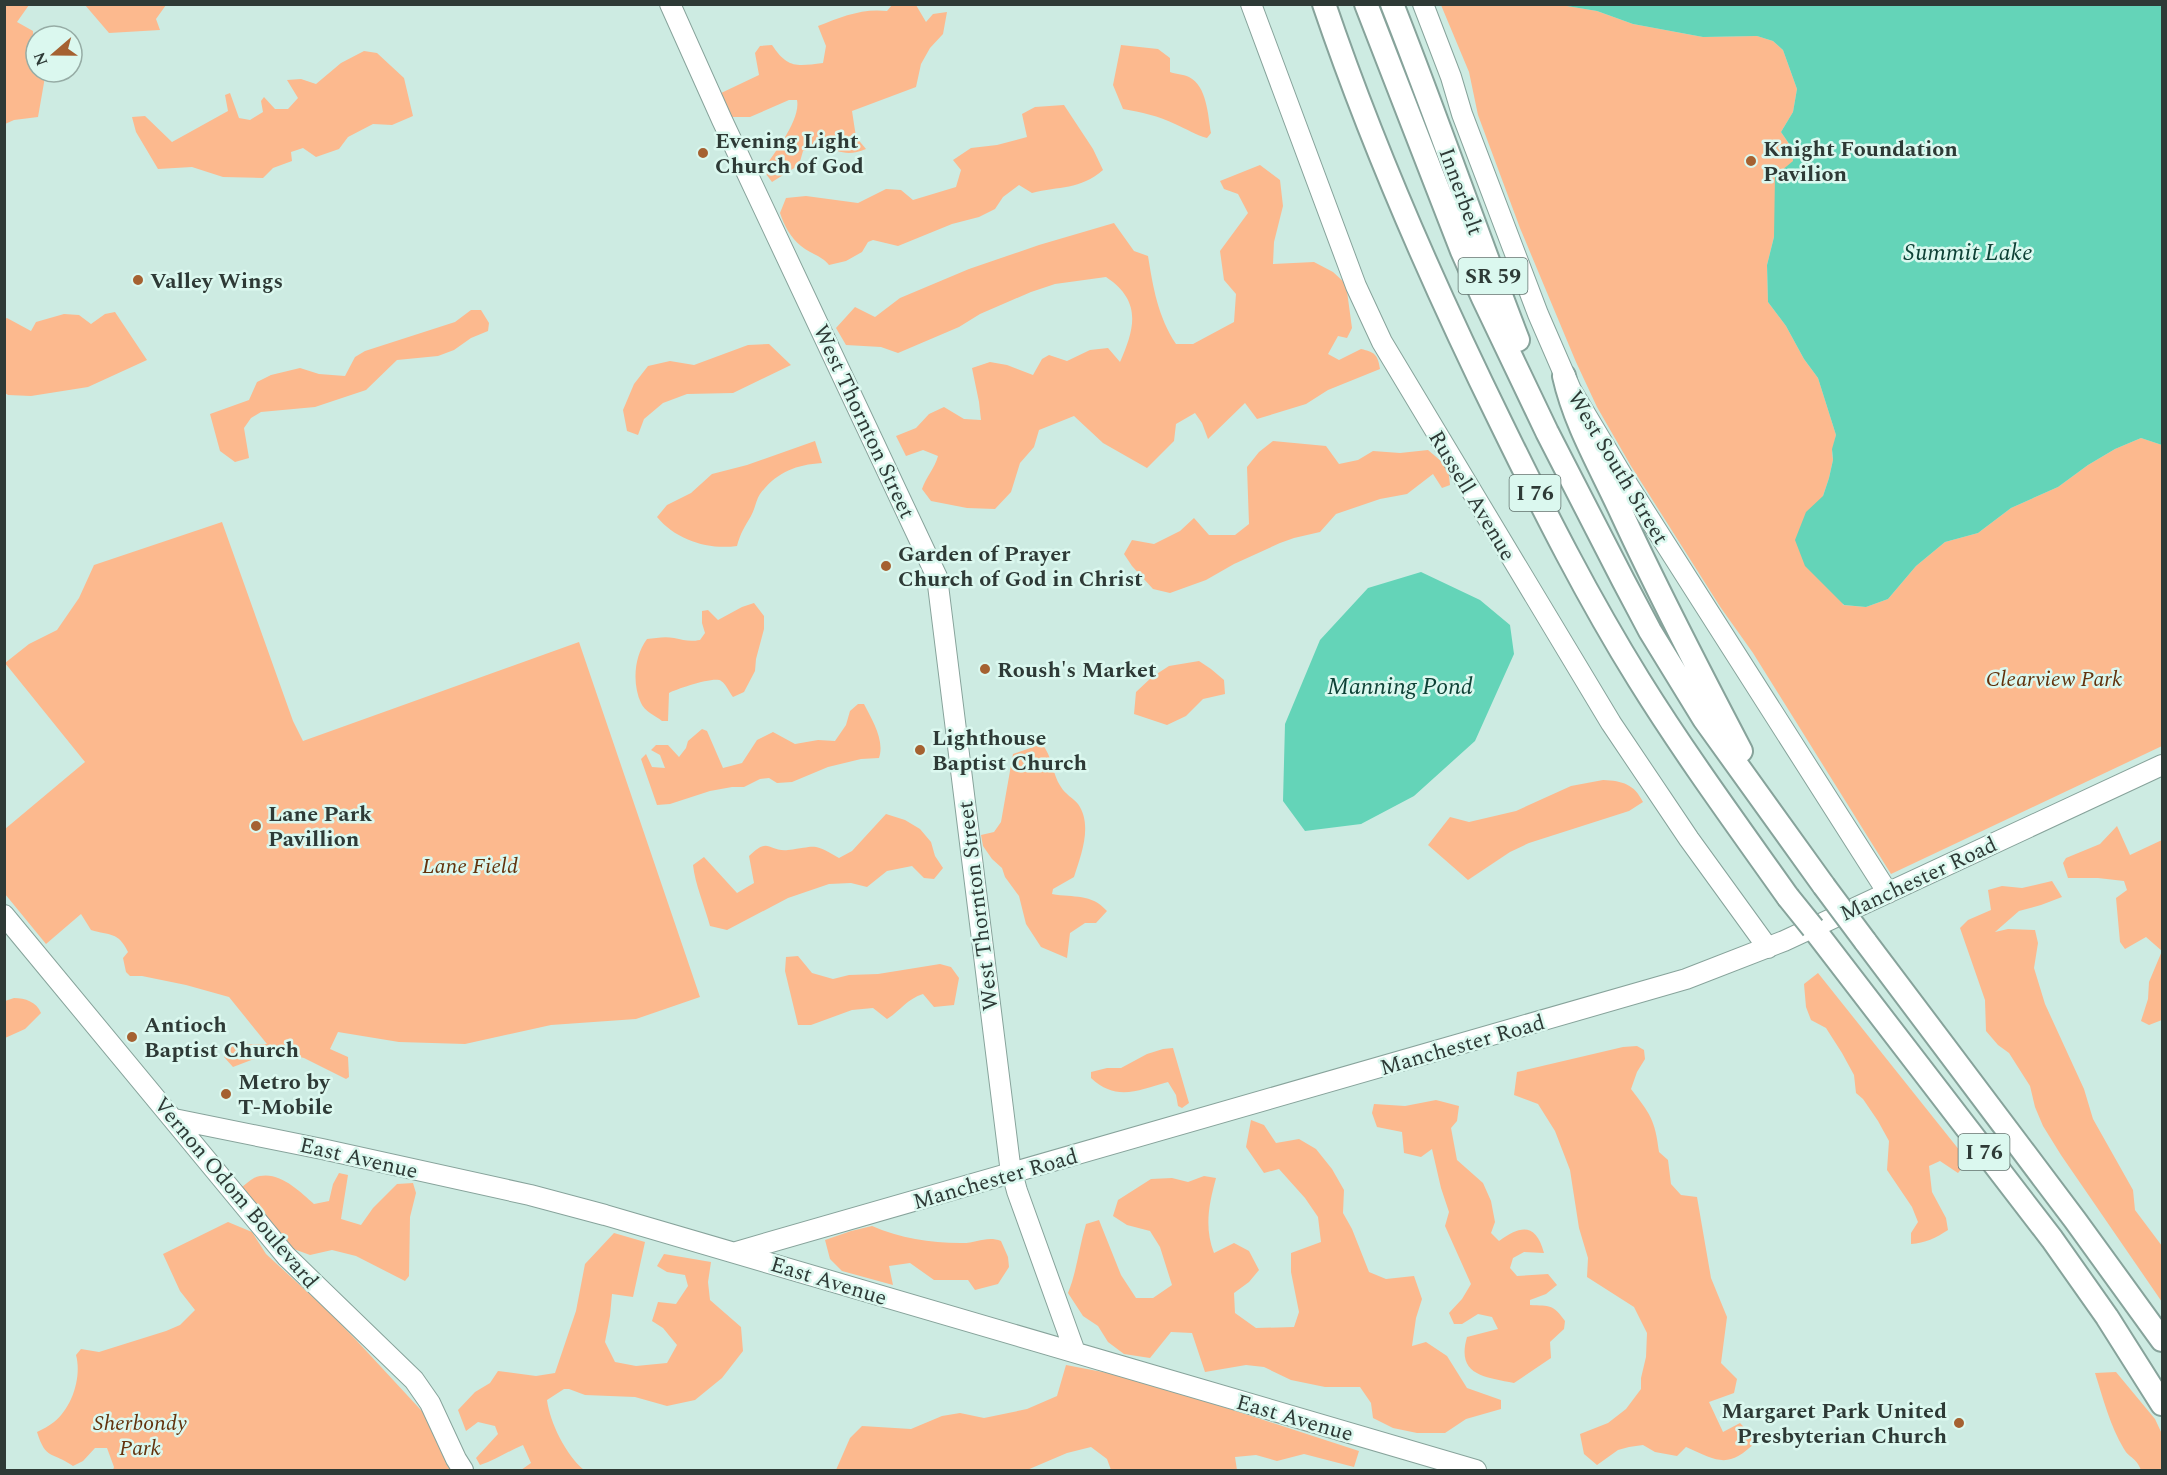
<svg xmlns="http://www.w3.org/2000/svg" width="2167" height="1475" font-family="Spectral,serif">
<rect width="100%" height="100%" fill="#cdebe2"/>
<path fill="#fcb98e" d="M 5,4 L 29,5 L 17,22 L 33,31 C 33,45 36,57 36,72 L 47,72 L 45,77 L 38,117 L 14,120 L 5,124 Z
M 85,5 L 166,5 L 156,19 L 160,30 L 109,33 Z
M 892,5 L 916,5 L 926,22 L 933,14 L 947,12 L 943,34 L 930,48 L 921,64 L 916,87 L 852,111 L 856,137 L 866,149 C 849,156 840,153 823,145 L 803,151 L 799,165 L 772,182 L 763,170 C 774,153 801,120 797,100 L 789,100 L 750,117 L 730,117 L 719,94 L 759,75 L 755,53 L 760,46 L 772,45 C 788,69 797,66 823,63 L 826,46 L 818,26 C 841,17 862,8 887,11 Z
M 1441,5 L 1561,5 L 1597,11 L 1633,24 L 1703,37 L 1757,36 L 1773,41 L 1783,50 L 1797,89 L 1793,112 L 1781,132 L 1792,148 L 1793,161 L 1767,265 L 1768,302 L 1786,326 L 1804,359 L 1818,378 L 1836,435 L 1832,452 L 1833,460 L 1829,478 L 1823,496 L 1843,605 L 1866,607 L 1888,599 L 1916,566 L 1945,542 L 1978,533 L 2011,508 L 2058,487 L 2088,465 L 2115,449 L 2141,438 L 2162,445 L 2162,746 L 1891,874 L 1753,653 L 1721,608 L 1631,466 L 1597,407 L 1576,362 L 1520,228 L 1478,115 L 1469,72 Z
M 1121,45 L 1158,49 L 1170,58 L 1170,72 C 1175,74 1183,74 1189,77 C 1207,86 1208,115 1211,133 L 1207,138 C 1195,135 1187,129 1175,124 C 1159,116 1141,112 1123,109 L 1113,85 Z
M 364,51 L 377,53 L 404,78 L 413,116 L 392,125 L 373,124 L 348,137 L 339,149 L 316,157 L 303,148 L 291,152 L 292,161 L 273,168 L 263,178 L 223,177 L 192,167 L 158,169 L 136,132 L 132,117 L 145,116 L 172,142 L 228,111 L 225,95 L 230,93 L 239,118 L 250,120 L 263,112 L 261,101 L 264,97 L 275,109 L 288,109 L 298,98 L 287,80 L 301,79 L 316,84 L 341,63 Z
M 1064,105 L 1093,149 L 1103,170 C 1080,190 1059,186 1032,193 L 1019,185 L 1003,197 L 995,209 L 979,217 L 952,224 L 898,246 L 873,240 L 868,242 L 862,252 L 846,261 L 829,265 C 821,255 810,254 801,246 C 790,237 784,225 780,213 L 786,198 L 806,196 L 858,203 L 886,189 L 901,190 L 913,200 L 956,187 L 961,170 L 953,160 L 971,148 L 997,145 L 1027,137 L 1022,114 L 1035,107 Z
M 1260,165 L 1280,180 L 1283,206 L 1274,242 L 1273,264 L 1314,262 L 1333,272 L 1346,284 L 1352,328 L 1347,338 L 1338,336 L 1328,354 L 1339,360 L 1361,349 C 1375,352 1378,355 1380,369 L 1328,390 L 1306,404 L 1257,419 L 1245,403 L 1208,439 L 1202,423 L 1195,413 L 1176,424 L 1174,441 L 1147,468 L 1103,443 L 1074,416 L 1039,430 L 1034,447 L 1020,463 L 1011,492 L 995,509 L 967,508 L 931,501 L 922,489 C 926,477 935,468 938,456 L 923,450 L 906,456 L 896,436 L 916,428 L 929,414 L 944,407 L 964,419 L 981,420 L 979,402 L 972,368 L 990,362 L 1007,365 L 1033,375 L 1042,359 L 1049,355 L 1067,361 L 1090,350 L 1108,348 L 1120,362 C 1135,328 1142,301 1106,277 L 1055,284 L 1031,292 L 980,314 L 959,327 L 898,353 L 881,347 L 846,345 L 836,328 L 855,307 L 875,317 L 900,298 L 969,269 L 1039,245 L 1114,223 L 1134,251 L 1148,256 C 1153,287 1158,317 1176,344 L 1193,344 L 1234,322 L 1236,294 L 1224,280 L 1220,251 L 1248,213 L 1238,194 L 1224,189 L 1220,181 Z
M 471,310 L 481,310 L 489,323 L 488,331 L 471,338 L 454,350 L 438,356 L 397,360 L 366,390 L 315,407 L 261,412 L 251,418 L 244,428 L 249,458 L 235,462 L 220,451 L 210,414 L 249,400 L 257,382 L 271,375 L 300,368 L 319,374 L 345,376 L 355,357 L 365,351 L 455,322 Z
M 115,312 L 147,360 L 88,387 L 31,396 L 8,395 L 5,393 L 5,319 L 7,318 L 31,331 L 36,322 L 64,314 L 79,315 L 91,324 L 105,314 Z
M 769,344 L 791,365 L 733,393 L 687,394 L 663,403 L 644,419 L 638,435 L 627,431 L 623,410 L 634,384 L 648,366 L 670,361 L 694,365 L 748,345 Z
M 815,441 L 822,463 C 795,465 777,472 760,494 C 756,500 755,509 751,516 C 745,526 740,534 737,546 C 708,550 676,540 657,517 L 667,505 L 691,493 L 712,474 L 747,465 Z
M 1273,441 L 1326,446 L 1339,464 L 1358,460 L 1373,451 L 1400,453 L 1428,450 L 1448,467 L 1450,485 L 1442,488 L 1433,474 L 1407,494 L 1380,499 L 1336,514 L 1320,532 L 1294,538 L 1280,543 L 1234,564 L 1206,580 L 1170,593 L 1153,589 L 1132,566 L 1124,554 L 1132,540 L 1154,544 L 1180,531 L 1194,518 L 1209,535 L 1235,535 L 1249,524 L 1247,467 L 1259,452 Z
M 222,522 L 293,721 L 303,741 L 579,642 L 700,997 L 636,1019 L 551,1025 L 465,1044 L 399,1042 L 338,1032 L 330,1049 L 348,1057 L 349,1077 L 346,1079 L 304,1058 L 275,1051 L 233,1067 L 224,1057 L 229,1045 L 267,1044 L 229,997 L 186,985 L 142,976 L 130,976 L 126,972 L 123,958 L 128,952 C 118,931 110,936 91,930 L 81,914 L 46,944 L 5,894 L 5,829 L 85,762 L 5,663 L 29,644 L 57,630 L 79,598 L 94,565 Z
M 754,603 L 764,616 L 764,629 L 756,659 L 755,671 L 744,692 L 733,697 C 729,692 726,684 721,681 C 715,676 677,689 669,693 L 668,721 L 662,721 C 656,716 644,711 641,703 C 632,684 634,656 647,639 C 656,638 665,636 674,638 C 684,640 689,642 700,640 L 705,633 L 702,623 L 702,611 L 708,610 L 718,620 L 742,607 Z
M 1199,661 L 1211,669 L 1224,680 L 1225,694 L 1203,699 L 1186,716 L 1167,725 L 1134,714 L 1136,692 L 1152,677 L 1169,666 Z
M 858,704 L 864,704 C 872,720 885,740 879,758 L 861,759 L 828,767 L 792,782 L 777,783 L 769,778 L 760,779 L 744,787 L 732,787 L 710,791 L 670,804 L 657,805 L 641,759 L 646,754 L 652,767 L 665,768 L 660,755 L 651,750 L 656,745 L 668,745 L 679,757 L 686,748 L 688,741 L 702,729 L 707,731 L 723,768 L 742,763 L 757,740 L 773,732 L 795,744 L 818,740 L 835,741 L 846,725 L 850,711 Z
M 1042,744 C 1053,757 1052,774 1061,787 C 1065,794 1073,798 1078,804 C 1093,825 1081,855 1074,877 L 1053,889 L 1052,894 C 1074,898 1091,893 1107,911 L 1096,923 L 1085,923 L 1070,933 L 1067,958 L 1041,947 L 1026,924 L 1019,896 L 1005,877 L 1002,868 L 992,859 L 983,846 L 981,835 L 994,832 L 1001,822 L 1013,754 Z
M 1603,780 C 1623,781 1634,784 1643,802 L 1629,811 L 1529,843 L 1510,852 L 1468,880 L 1428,845 L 1450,817 L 1469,822 L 1516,811 L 1571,786 Z
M 886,814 L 905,820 L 920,829 L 931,842 L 935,856 L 943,868 L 934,879 L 924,878 L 912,866 L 887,871 L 867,887 L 851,883 L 829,884 L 788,898 L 727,930 L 710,926 C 705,907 695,884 693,865 L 704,857 L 737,893 L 754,883 L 749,856 C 769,836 768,852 788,850 C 817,847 811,842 839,858 L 852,851 Z
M 2117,826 L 2130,855 L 2162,840 L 2162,1020 L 2149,1025 L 2141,1021 L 2148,999 L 2149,982 L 2162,951 L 2146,937 L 2125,949 L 2120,942 L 2116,898 L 2127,890 L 2124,881 L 2098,878 L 2068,878 L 2063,863 L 2066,858 L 2100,844 Z
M 2052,881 L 2062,897 L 2041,905 L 2019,911 L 1995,932 L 2008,929 L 2035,930 L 2038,943 L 2034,968 L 2045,1004 L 2084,1089 L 2093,1119 L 2133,1190 L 2135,1210 L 2162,1246 L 2162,1302 L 2061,1155 L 2043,1126 L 2035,1107 L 2030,1086 L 2009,1053 L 1998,1045 L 1986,1031 L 1985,1000 L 1960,928 L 1968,920 L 1991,910 L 1988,890 L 2002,886 L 2022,888 Z
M 798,956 L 812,973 L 833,979 L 849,975 L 878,974 L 940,964 L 951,967 L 959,978 L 954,1005 L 934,1007 L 923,994 C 907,999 900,1011 887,1019 L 873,1008 L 852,1010 L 811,1025 L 798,1025 L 785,971 L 786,957 Z
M 1818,973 L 1968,1161 L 1958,1173 L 1940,1161 L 1929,1166 L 1932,1192 L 1946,1218 L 1948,1230 C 1936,1238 1925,1243 1911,1244 L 1911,1233 L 1918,1222 L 1912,1207 L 1887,1170 L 1889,1141 L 1878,1121 L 1863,1099 L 1856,1093 L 1854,1075 L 1842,1053 L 1826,1028 L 1811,1020 L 1806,1007 L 1804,984 Z
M 14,998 C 25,998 37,1002 41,1013 L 25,1029 L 5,1038 L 5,1001 Z
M 1637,1046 L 1644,1050 L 1645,1059 L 1637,1072 L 1631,1089 C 1650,1114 1655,1119 1659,1152 L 1668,1160 L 1671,1184 L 1681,1195 L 1697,1197 L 1711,1278 L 1727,1317 L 1721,1363 L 1737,1379 L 1734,1393 L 1709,1402 L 1723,1432 L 1740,1423 L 1757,1441 C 1728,1469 1720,1462 1686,1447 L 1677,1456 L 1655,1452 L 1643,1445 L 1629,1447 L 1618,1450 L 1597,1465 L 1584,1454 L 1580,1434 L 1608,1423 L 1626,1409 L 1641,1389 L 1641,1378 L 1646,1357 L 1647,1333 L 1634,1307 L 1587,1277 L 1588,1258 L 1579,1228 L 1570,1170 L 1555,1131 L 1538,1104 L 1514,1095 L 1517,1072 L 1623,1047 Z
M 1173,1048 L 1189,1103 L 1182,1108 L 1178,1106 L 1176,1095 L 1168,1082 C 1138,1090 1117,1102 1091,1078 L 1091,1072 L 1107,1068 L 1121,1068 L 1147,1054 L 1163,1049 Z
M 1436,1100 L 1459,1106 L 1457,1121 L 1451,1128 L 1457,1160 L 1483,1183 L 1491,1201 L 1495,1222 L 1491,1233 L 1499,1241 C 1521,1225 1536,1223 1544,1253 L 1524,1252 L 1513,1258 L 1510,1268 L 1517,1276 L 1548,1274 L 1557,1285 L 1546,1294 L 1530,1300 L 1530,1305 C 1550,1306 1553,1304 1565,1321 L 1564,1329 L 1550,1342 L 1551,1358 L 1514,1383 C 1484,1377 1456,1375 1467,1337 L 1498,1329 L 1492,1317 L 1478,1314 L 1462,1324 L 1454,1324 L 1449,1313 L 1462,1299 L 1471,1284 L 1445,1226 L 1449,1212 L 1441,1188 L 1432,1149 L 1421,1157 L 1404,1153 L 1402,1132 L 1377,1127 L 1372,1113 L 1374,1104 L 1405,1106 Z
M 1251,1120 L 1264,1125 L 1276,1143 L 1299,1139 L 1316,1149 L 1332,1169 L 1344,1190 L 1343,1213 L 1352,1229 L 1369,1272 L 1386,1279 L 1414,1276 L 1422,1299 L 1416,1318 L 1412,1346 L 1426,1342 L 1447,1356 L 1467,1388 L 1501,1400 L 1501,1409 L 1466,1419 L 1445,1433 L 1417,1433 L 1393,1428 L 1373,1418 L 1371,1403 L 1360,1387 L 1325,1387 L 1291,1380 L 1264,1367 L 1246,1365 L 1205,1372 L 1192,1333 L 1171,1332 L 1150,1358 L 1124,1354 L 1108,1342 L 1098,1326 L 1083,1316 L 1068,1293 C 1077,1271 1079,1247 1086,1224 L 1099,1220 L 1121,1275 L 1136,1298 L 1153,1298 L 1172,1285 L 1160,1247 L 1150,1231 L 1127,1225 L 1113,1216 L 1118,1200 L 1151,1179 L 1172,1178 L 1188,1182 L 1204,1176 L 1216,1178 C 1209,1204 1204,1227 1214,1253 L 1234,1243 L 1249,1251 L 1259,1270 L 1249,1282 L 1234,1293 L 1235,1313 L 1256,1328 L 1294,1327 L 1299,1312 L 1291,1272 L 1291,1253 L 1321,1242 L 1318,1217 L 1305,1198 L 1279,1169 L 1264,1173 L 1246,1147 Z
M 339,1173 L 348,1175 L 341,1219 L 361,1225 L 373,1208 L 397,1184 L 413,1183 L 416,1193 L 410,1217 L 409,1276 L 405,1281 L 356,1256 L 332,1250 L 310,1255 L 291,1248 L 242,1187 C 245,1185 250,1180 254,1178 C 277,1168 299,1191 314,1204 L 329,1201 L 333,1184 Z
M 228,1222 L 252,1232 L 266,1254 L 328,1311 L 357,1341 L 432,1422 L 460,1470 L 113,1470 L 114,1467 L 107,1448 L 95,1448 L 83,1461 L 73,1466 C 52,1451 46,1461 37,1432 C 43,1429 49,1426 54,1422 C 72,1408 82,1377 76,1355 L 81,1349 L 99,1352 L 166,1331 L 180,1325 L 195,1310 L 180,1291 L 163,1254 Z
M 872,1226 C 900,1238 930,1243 960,1243 C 976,1244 986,1235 1001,1241 L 1008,1257 L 1009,1267 L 998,1284 L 975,1290 L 968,1280 L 934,1280 L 910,1263 L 889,1266 L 893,1285 L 842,1271 L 830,1259 L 825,1240 L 851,1231 Z
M 614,1233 L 645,1242 L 633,1297 L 612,1294 L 610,1316 L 605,1342 L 615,1362 L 636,1366 L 667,1363 L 677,1345 L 663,1328 L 652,1321 L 658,1302 L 676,1304 L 688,1286 L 685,1275 L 667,1272 L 657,1266 L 664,1254 L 711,1262 L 708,1282 L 710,1300 L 741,1327 L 743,1351 L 722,1378 L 695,1400 L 667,1406 L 635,1397 L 585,1395 L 569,1389 L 564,1389 L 547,1400 C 550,1423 566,1455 584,1470 L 521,1470 L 531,1463 L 523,1445 C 508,1451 496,1460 480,1465 L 476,1458 L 498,1434 L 495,1426 L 478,1422 L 466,1431 L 458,1410 L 475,1392 L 490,1383 L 498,1371 L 536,1376 L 555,1373 L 576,1311 L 585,1264 Z
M 1066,1365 L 1134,1378 L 1359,1451 L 1354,1467 L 1304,1454 L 1277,1461 L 1256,1455 L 1235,1457 L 1237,1470 L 1111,1470 L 1107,1459 L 1091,1447 L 1067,1453 L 1027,1470 L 836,1470 L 850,1438 L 862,1426 L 911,1429 L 942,1416 L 960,1413 L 984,1418 L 1027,1409 L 1057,1396 Z
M 2116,1372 L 2155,1419 L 2162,1434 L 2162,1470 L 2141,1470 C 2136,1457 2129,1458 2124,1449 C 2110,1426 2103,1398 2095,1373 Z"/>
<path fill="#64d4b8" d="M 1561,5 L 2162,5 L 2162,445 L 2141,438 L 2115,449 L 2088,465 L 2058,487 L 2011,508 L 1978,533 L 1945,542 L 1916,566 L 1888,599 L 1866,607 L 1844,605 L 1805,566 L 1795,540 L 1806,512 L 1823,496 L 1829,478 L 1833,460 L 1832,449 L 1836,435 L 1818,378 L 1804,359 L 1786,326 L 1768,302 L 1767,265 L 1774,237 L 1775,176 L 1793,161 L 1792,148 L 1781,132 L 1793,112 L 1797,89 L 1783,50 L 1773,41 L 1757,36 L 1703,37 L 1633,24 L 1597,11 Z
M 1421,572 L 1480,600 L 1510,625 L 1514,654 L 1475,741 L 1414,796 L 1361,824 L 1305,831 L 1283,801 L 1285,724 L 1320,640 L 1368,588 Z"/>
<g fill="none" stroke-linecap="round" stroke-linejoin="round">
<defs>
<path id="major" d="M 670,4 L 722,120 L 937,577 L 1010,1165 L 1017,1191 L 1075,1352
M 1251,4 L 1356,286 L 1382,342 L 1611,723 L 1689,839 L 1768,948
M 1423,4 L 1451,77 L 1462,114 L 1538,314 L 1571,390 L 1626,482 L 1888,893
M 4,915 L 286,1256 L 414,1380 L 430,1403 L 456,1459 L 463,1470
M 174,1119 L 322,1149 L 530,1195 L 605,1215 L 1476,1470
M 736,1252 L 1686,979 L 1784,941 L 2162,765"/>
<path id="highway" d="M 1324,4 C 1373,148 1435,289 1502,425 C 1544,511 1588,598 1639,680 C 1685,754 1737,825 1788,897
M 1366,4 L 1462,251 L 1483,298 L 1547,432 L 1623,580 L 1650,631 L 1704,719 L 1824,886
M 1392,4 C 1436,115 1475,229 1518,340
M 1564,376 C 1575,425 1601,468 1622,514 C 1659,594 1700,673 1741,751
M 1813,928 L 2052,1239 L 2107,1317 L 2162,1404
M 1865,941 L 2075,1220 L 2162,1340"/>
</defs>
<use href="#major" stroke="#87a39b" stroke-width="22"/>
<use href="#highway" stroke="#87a39b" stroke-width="26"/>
<use href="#major" stroke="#fff" stroke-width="20"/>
<use href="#highway" stroke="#fff" stroke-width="22"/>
<defs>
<path id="highway-bridge" d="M 1824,886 L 1865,941
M 1788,897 L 1813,928"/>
</defs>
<use href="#highway-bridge" stroke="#87a39b" stroke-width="26" stroke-linecap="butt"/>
<use href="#highway-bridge" stroke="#fff" stroke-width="22"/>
</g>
<g fill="#a56131" stroke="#dbf8ef" stroke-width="2">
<circle cx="703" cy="153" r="6"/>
<circle cx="1751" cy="161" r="6"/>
<circle cx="138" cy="280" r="6"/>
<circle cx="886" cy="566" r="6"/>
<circle cx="985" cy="669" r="6"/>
<circle cx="920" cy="750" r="6"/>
<circle cx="256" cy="826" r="6"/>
<circle cx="132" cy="1037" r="6"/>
<circle cx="226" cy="1094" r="6"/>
<circle cx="1959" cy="1423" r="6"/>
</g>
<g text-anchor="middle" stroke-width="5" stroke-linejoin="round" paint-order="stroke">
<g fill="#dbf8ef" stroke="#62736e" stroke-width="1.5">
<rect x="1458.5" y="258" width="69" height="36" rx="4.5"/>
<rect x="1509.5" y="475" width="51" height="36" rx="4.5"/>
<rect x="1958.5" y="1134" width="51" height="36" rx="4.5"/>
</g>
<g font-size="21" font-weight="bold" fill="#2e3a36">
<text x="1493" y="283">SR 59</text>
<text x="1535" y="500">I 76</text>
<text x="1984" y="1159">I 76</text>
</g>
<g font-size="22" font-weight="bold" fill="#2e3a36" stroke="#dbf8ef" text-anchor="start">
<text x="715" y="148">Evening Light<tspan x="715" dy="25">Church of God</tspan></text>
<text x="1763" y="156">Knight Foundation<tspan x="1763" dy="25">Pavilion</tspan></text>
<text x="150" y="288">Valley Wings</text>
<text x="898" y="561">Garden of Prayer<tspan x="898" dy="25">Church of God in Christ</tspan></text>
<text x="997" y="677">Roush's Market</text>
<text x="932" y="745">Lighthouse<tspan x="932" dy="25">Baptist Church</tspan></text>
<text x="268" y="821">Lane Park<tspan x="268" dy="25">Pavillion</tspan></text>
<text x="144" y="1032">Antioch<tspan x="144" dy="25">Baptist Church</tspan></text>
<text x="238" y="1089">Metro by<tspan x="238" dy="25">T-Mobile</tspan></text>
<text x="1947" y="1418" text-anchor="end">Margaret Park United<tspan x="1947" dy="25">Presbyterian Church</tspan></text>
</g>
<g font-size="22" fill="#2e3a36" stroke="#dbf8ef">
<text transform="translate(1462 191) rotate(70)" y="8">Innerbelt</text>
<text transform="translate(865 421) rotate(65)" y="8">West Thornton Street</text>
<text transform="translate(1619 467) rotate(59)" y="8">West South Street</text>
<text transform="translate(1473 495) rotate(59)" y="8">Russell Avenue</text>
<text transform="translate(1918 878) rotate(-25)" y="8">Manchester Road</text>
<text transform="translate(977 906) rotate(-97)" y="8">West Thornton Street</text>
<text transform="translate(1462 1044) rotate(-16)" y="8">Manchester Road</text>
<text transform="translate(359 1157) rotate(13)" y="8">East Avenue</text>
<text transform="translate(995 1178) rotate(-16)" y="8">Manchester Road</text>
<text transform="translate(237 1192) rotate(50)" y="8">Vernon Odom Boulevard</text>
<text transform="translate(829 1280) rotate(17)" y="8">East Avenue</text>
<text transform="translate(1295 1417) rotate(16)" y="8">East Avenue</text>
</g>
<g font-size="22" font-style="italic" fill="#62320c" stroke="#dbf8ef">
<text x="2054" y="686">Clearview Park</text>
<text x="470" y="873">Lane Field</text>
<text x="140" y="1430">Sherbondy<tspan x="140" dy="25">Park</tspan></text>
</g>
<g font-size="24" font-style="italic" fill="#0e4136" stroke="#dbf8ef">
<text x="1968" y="260">Summit Lake</text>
<text x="1400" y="694">Manning Pond</text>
</g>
</g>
<rect width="2167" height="1475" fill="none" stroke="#2e3a36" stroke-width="12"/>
<g transform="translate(54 54) rotate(250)"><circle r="28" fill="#dbf8ef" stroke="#96aca5" stroke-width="1.5"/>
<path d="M0-4.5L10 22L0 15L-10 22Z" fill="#a56131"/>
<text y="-9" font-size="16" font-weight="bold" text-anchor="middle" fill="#2e3a36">N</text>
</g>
</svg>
